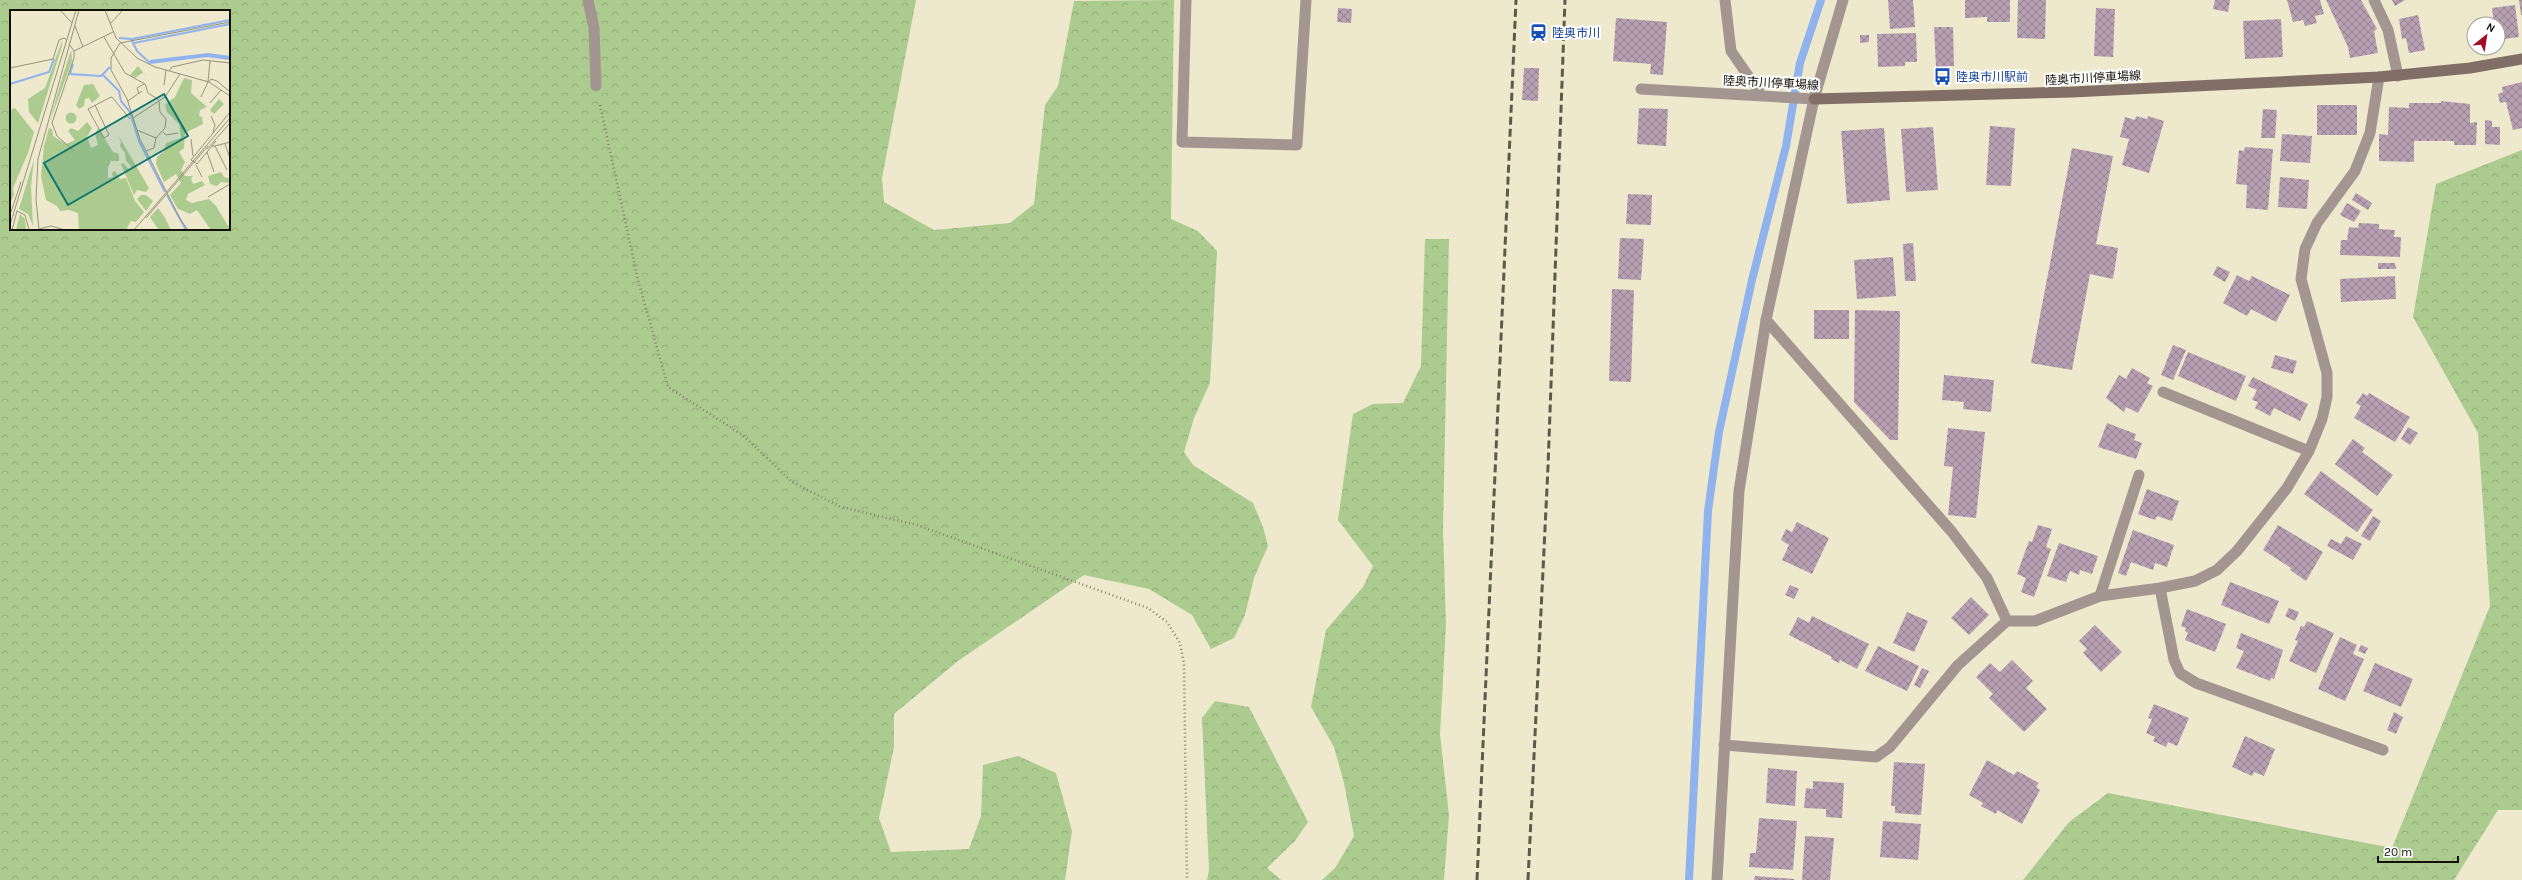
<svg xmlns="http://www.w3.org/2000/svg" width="2522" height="880" font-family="Karla,'Noto Sans JP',sans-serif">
<defs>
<pattern id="forest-crowns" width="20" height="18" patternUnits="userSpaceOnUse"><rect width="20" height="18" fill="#accb8f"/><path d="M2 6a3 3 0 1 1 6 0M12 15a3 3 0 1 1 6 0" fill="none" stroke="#93ad7a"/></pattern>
<pattern id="building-cross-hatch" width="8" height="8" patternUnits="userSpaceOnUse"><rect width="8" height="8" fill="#b8a0b3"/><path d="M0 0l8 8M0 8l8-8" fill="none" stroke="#948190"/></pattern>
</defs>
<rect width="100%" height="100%" fill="#eee9cc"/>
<path fill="url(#forest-crowns)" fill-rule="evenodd" d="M 0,0 L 916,0 L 882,178 L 884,202 L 934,230 L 1010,223 L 1034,204 L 1045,105 L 1058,86 L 1074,1 L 1174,0 L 1171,219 L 1198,231 L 1217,251 L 1210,383 L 1194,418 L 1184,452 L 1193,465 L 1253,503 L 1263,527 L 1268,546 L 1254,578 L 1245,615 L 1234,638 L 1211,649 L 1192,615 L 1149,589 L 1084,575 L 958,661 L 894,714 L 894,747 L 879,818 L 891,852 L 969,849 L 981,816 L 983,765 L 1018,756 L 1056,773 L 1072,831 L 1065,880 L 0,880 ZM 11,11 L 229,11 L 229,229 L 11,229 Z
M 2522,150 L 2522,810 L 2498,810 L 2454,880 L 2023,880 L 2069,822 L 2108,793 L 2392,848 L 2490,606 L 2478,433 L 2413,317 L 2436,184 Z
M 1425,239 L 1449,239 L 1443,529 L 1446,625 L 1440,734 L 1449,815 L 1444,880 L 1322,880 L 1335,868 L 1354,836 L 1344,783 L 1334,747 L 1311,707 L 1326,630 L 1363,587 L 1373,566 L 1338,520 L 1353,414 L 1373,404 L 1403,403 L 1421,366 Z
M 1215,701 L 1249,707 L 1308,822 L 1295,841 L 1267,868 L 1281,880 L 1207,880 L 1209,870 L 1202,718 Z"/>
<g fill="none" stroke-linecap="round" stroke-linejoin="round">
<path stroke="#90b3ed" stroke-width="8" d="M 1689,880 L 1708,511 L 1719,432 L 1752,280 L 1786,146 L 1800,63 L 1821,0"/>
</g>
<path fill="url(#building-cross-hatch)" d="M 1888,0 L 1913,0 L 1915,27 L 1890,29 Z
M 1965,0 L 2010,0 L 2010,22 L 1987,22 L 1987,17 L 1965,18 Z
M 2018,0 L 2046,0 L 2045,39 L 2017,38 Z
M 2215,0 L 2230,0 L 2228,12 L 2213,9 Z
M 2287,0 L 2320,0 L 2324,14 L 2315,16 L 2317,23 L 2305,26 L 2303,20 L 2293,22 Z
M 2326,0 L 2361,0 L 2377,29 L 2374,31 L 2378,53 L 2350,58 L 2348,47 Z
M 2392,0 L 2405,0 L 2395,6 Z
M 2519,0 L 2522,0 L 2522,15 L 2521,15 Z
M 2515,5 L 2519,37 L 2498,40 L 2498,24 L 2494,24 L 2492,8 Z
M 1338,8 L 1352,9 L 1351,23 L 1337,22 Z
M 2096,8 L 2115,9 L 2113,57 L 2094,56 Z
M 2418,15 L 2425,50 L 2409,53 L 2406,38 L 2402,39 L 2399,19 Z
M 1616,18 L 1667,22 L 1663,75 L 1650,74 L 1651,64 L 1613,61 Z
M 2281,19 L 2283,57 L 2245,59 L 2243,21 Z
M 1934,27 L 1953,27 L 1954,66 L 1936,67 Z
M 1916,33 L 1917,62 L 1905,62 L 1905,66 L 1878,67 L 1877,34 Z
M 1860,35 L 1869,35 L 1869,42 L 1860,43 Z
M 1524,68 L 1539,68 L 1538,101 L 1522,100 Z
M 2522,82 L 2522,128 L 2513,130 L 2506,102 L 2500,103 L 2498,94 L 2503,92 L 2502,87 Z
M 2441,101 L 2470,104 L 2470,123 L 2477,122 L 2476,145 L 2454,145 L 2454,141 L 2414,141 L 2414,162 L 2379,161 L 2379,134 L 2388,135 L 2389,107 L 2409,108 L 2409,103 L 2441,103 Z
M 2317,105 L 2357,105 L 2357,135 L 2317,135 Z
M 1639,108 L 1668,109 L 1666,146 L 1637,144 Z
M 2263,109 L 2277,110 L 2275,138 L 2261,138 Z
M 2136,116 L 2147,119 L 2148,116 L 2164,121 L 2149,173 L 2122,165 L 2129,139 L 2120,137 L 2125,117 L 2135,120 Z
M 2485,120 L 2492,121 L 2492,127 L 2500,127 L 2500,145 L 2485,144 Z
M 1990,126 L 2015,128 L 2011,186 L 1986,185 Z
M 1933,127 L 1938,190 L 1906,192 L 1901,129 Z
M 1884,128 L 1890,200 L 1847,204 L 1841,131 Z
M 2282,134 L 2312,136 L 2310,163 L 2280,161 Z
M 2245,147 L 2273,149 L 2268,210 L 2246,208 L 2247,185 L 2236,184 L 2239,150 L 2244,151 Z
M 2072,148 L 2113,156 L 2096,244 L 2118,248 L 2113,279 L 2090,274 L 2072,370 L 2031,363 Z
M 2280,177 L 2309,180 L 2307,209 L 2278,207 Z
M 2356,193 L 2372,203 L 2368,210 L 2352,200 Z
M 1628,194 L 1652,195 L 1651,225 L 1626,224 Z
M 2347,203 L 2361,211 L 2354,222 L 2340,215 Z
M 2359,223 L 2379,224 L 2379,229 L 2395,230 L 2394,237 L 2401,237 L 2400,257 L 2340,255 L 2341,240 L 2347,240 L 2349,227 L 2358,228 Z
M 1620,238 L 1644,239 L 1641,280 L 1618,279 Z
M 1913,243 L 1916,281 L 1905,281 L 1903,244 Z
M 1893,257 L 1896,296 L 1857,299 L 1854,260 Z
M 2378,263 L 2395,263 L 2396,269 L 2378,269 Z
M 2217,266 L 2230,272 L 2225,282 L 2213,275 Z
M 2237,275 L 2249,281 L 2252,276 L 2290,295 L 2276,322 L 2251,309 L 2247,316 L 2223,303 Z
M 2395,276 L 2396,299 L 2341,302 L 2340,279 Z
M 1612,289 L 1634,290 L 1631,382 L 1609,381 Z
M 1814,310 L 1849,310 L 1849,339 L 1814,339 Z
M 1855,310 L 1900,311 L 1898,440 L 1890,440 L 1854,402 Z
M 2173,345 L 2186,350 L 2173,380 L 2161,375 Z
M 2188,352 L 2246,376 L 2236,401 L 2178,376 Z
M 2275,355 L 2297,361 L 2293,374 L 2271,368 Z
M 2132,368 L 2150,378 L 2147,383 L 2153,386 L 2138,413 L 2126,407 L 2124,412 L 2106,398 L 2119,375 L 2126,379 Z
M 1944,375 L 1994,380 L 1991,412 L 1963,409 L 1964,402 L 1942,400 Z
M 2253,377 L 2308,404 L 2300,421 L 2274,408 L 2270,416 L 2255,408 L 2258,402 L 2252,400 L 2257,390 L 2248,386 Z
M 2363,393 L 2367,396 L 2369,393 L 2410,417 L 2395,442 L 2354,418 L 2361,406 L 2356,403 Z
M 2107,423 L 2136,434 L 2134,440 L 2142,443 L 2136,459 L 2098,447 Z
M 2408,427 L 2418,433 L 2410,445 L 2401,439 Z
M 1948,428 L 1985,432 L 1976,518 L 1948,515 L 1953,467 L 1944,466 Z
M 2353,439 L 2365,448 L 2362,452 L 2393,475 L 2377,496 L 2335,464 Z
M 2321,471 L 2373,510 L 2357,532 L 2304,494 Z
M 2147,489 L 2179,501 L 2172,521 L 2157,516 L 2155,520 L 2138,514 Z
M 2373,516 L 2381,521 L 2370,541 L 2361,536 Z
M 1797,522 L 1829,538 L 1812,574 L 1782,560 L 1789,545 L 1781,540 L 1786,529 L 1792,532 Z
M 2038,525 L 2052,529 L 2046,547 L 2051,549 L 2034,597 L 2021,592 L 2026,578 L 2017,574 L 2029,541 L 2032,542 Z
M 2278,525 L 2323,552 L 2306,581 L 2290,570 L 2291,568 L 2263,550 Z
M 2133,530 L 2174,545 L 2167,567 L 2155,563 L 2153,570 L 2131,562 L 2126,576 L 2118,573 Z
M 2346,536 L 2362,544 L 2353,560 L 2327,546 L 2331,539 L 2341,544 Z
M 2059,543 L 2098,556 L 2092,574 L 2080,570 L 2079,575 L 2070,571 L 2066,582 L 2047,576 Z
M 2230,582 L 2279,601 L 2269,624 L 2221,605 Z
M 1790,585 L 1799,589 L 1794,599 L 1785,595 Z
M 1971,597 L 1989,615 L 1969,635 L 1951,618 Z
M 2289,608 L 2299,612 L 2295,621 L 2285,616 Z
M 2187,609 L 2226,624 L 2215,652 L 2185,640 L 2188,633 L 2185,631 L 2186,628 L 2181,626 Z
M 1907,612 L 1928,621 L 1914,652 L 1893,643 Z
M 1812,616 L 1869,644 L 1857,669 L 1840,660 L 1839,663 L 1831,659 L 1832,657 L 1789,635 L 1798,617 L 1809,623 Z
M 2307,621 L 2334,633 L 2316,673 L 2289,661 L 2298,641 L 2295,640 L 2301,626 L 2304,627 Z
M 2095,625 L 2122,652 L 2101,672 L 2083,653 L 2087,649 L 2079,641 Z
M 2241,633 L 2283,650 L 2274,679 L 2271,678 L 2270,681 L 2236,668 L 2244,651 L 2236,648 Z
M 2340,637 L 2357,645 L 2353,654 L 2364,659 L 2345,701 L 2318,689 Z
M 2361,645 L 2368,648 L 2365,654 L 2358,651 Z
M 1878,646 L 1919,666 L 1907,691 L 1865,671 Z
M 2012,660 L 2033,681 L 2026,688 L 2047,709 L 2024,732 L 1989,698 L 1993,694 L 1976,677 L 1990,663 L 2000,672 Z
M 2375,663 L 2413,679 L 2401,707 L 2363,691 Z
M 1922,668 L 1929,671 L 1920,688 L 1914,685 Z
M 2154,704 L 2189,718 L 2177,746 L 2168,742 L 2166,747 L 2153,741 L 2155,737 L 2146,733 L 2152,719 L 2148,718 Z
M 2394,712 L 2403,717 L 2396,734 L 2387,730 Z
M 2245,736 L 2275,749 L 2264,776 L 2254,772 L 2252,776 L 2232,767 Z
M 1987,760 L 2014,775 L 2017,771 L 2039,783 L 2036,787 L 2040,790 L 2022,824 L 1997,810 L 1996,814 L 1981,806 L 1983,803 L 1969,795 Z
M 1894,762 L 1925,764 L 1921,815 L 1895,813 L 1895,806 L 1891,806 Z
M 1768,768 L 1797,771 L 1795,806 L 1766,803 Z
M 1813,781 L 1844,783 L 1842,818 L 1826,817 L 1826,809 L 1804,808 L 1806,788 L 1813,789 Z
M 1759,818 L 1797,821 L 1793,870 L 1749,867 L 1750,853 L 1756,853 Z
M 1883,821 L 1921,824 L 1918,860 L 1880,857 Z
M 1805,836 L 1834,838 L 1830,880 L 1802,880 Z
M 1755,876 L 1795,879 L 1794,880 L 1754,880 Z"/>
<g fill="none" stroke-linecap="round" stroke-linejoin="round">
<path stroke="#85816e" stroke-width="2.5" stroke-dasharray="1 3" stroke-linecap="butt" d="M 600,105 L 638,280 L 668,387 L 744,436 L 792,482 L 841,507 L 917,525 L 1148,608 L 1167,622 L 1180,643 L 1184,664 L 1187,880"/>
<path stroke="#a39691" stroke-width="11" d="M 588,0 L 594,28 L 596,86
M 1186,0 L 1182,142 L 1297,145 L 1306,0
M 1725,0 L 1731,51 L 1762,96
M 2374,0 L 2388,30 L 2398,76
M 1641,89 L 1814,99
M 1766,320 L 1952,532 L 1987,578 L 2007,621
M 2163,392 L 2309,451
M 2160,588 L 2174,660 L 2180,673 L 2196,683 L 2383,750
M 2100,596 L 2139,475
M 1724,745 L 1876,757 L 1890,747 L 1958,665 L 2007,621 L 2035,621 L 2100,596 L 2160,588 L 2195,581 L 2217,570 L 2237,551 L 2287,488 L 2309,451 L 2322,419 L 2327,397 L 2327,373 L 2301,279 L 2305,249 L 2317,223 L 2355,171 L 2370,133 L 2379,77"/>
<path stroke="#a39691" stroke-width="11" d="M 1717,880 L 1739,491 L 1766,320 L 1814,99 L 1843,0"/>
<path stroke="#816e67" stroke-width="11" d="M 1814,99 L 2072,92 L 2379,77 L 2470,68 L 2522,59"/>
<path stroke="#5d5a4a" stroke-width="3" stroke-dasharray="8 4" stroke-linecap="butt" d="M 1477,880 L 1516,0
M 1528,880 L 1548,467 L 1565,0"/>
</g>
<defs>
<symbol id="station-bare" viewBox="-9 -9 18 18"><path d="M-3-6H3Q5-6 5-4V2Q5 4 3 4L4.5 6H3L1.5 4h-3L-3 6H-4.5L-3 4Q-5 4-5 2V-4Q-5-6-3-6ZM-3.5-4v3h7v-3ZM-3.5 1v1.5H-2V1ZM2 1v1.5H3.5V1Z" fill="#1a4fb4" stroke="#fff" stroke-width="2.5" paint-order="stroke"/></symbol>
<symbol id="bus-bare" viewBox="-9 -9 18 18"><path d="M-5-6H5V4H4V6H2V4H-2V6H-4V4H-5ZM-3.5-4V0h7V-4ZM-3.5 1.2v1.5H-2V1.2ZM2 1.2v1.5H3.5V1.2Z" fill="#1a4fb4" stroke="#fff" stroke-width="2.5" paint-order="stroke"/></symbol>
</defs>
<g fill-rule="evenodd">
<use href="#station-bare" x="1526" y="20" width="25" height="25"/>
<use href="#bus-bare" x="1930" y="64" width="25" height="25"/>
</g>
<g text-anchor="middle" stroke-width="4" stroke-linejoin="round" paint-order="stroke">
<g font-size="12" fill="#164399" stroke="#fff" text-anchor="start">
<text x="1552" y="37">陸奥市川</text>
<text x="1956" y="81">陸奥市川駅前</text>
</g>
<g font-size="12" fill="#121007" stroke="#fff">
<text transform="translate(2093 78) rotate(-3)" y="4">陸奥市川停車場線</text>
<text transform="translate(1771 83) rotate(3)" y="4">陸奥市川停車場線</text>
</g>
</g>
<g transform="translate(10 10)">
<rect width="220" height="220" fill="#eee9cc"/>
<path d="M 52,31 L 52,36 L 28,113 L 19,102 L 18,89 L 35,78 ZM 61,40 L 62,51 L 40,111 L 47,85 ZM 128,56 L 134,64 L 138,65 L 132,63 L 125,68 L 120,65 ZM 174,68 L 182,70 L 181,83 L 197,97 L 190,100 L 189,106 L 192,107 L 193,114 L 175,123 L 174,138 L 169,142 L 175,152 L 171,160 L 175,166 L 183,166 L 181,169 L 183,174 L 192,171 L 195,175 L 178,184 L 176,190 L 182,193 L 199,189 L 206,196 L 218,216 L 220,215 L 220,220 L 201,220 L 187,200 L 180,204 L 168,199 L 160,185 L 171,173 L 166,164 L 154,172 L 146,154 L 147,147 L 154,141 L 156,133 L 171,128 L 169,114 L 157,102 L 155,95 L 165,87 ZM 83,74 L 90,86 L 82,93 L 79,88 L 75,89 L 74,96 L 69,99 L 66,95 L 74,75 ZM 209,89 L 214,94 L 204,104 L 200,100 ZM 5,98 L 24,122 L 18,143 L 3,178 L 4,185 L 0,194 L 0,100 ZM55.5 108a5.5 5.5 0 1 1 11 0a5.5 5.5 0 1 1-11 0ZM 77,112 L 82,118 L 77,127 L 81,138 L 88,135 L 85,124 L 88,118 L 103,142 L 109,144 L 109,151 L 101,151 L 98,158 L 98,168 L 103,167 L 102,163 L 105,161 L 110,169 L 116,168 L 125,191 L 134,202 L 126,212 L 121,211 L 116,220 L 69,220 L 68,203 L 59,200 L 50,201 L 47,196 L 36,190 L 31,166 L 34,136 L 39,118 L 42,119 L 43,126 L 56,134 L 65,130 L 58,121 L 61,118 L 68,121 ZM 108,125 L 139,178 L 136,182 L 127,180 L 124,185 L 111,154 L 113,153 L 120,160 L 121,156 L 116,151 L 115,143 L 110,136 L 111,132 ZM 24,149 L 21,176 L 23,216 L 18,204 L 9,199 ZM 211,162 L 214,167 L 220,169 L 220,173 L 211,172 L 207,176 L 200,174 L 198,166 ZM 131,185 L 136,185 L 143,191 L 136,201 L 127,189 ZM 148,198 L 154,206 L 161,220 L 149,220 L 142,210 L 140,207 ZM 10,204 L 15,209 L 16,220 L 6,220 Z" fill="#accb8f"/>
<path fill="none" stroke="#90b3ed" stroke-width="2" d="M 109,28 L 121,29 L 127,41 L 140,53 L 197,46 L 220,49M 122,29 L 220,10M 124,33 L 220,14M 140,51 L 198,44 L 220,47M 63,54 L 60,64 L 91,66 L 100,57M 93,65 L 109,81 L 111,91 L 120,102 L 129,131 L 155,182M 0,74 L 39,62 L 44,49M 157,185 L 176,220"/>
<path fill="none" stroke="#96927d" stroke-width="1" d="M 50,0 L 62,13M 95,0 L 106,28 L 127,48 L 145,57 L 199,72 L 220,86M 100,14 L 113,0M 65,16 L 73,37M 94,27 L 115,63 L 135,74 L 138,83 L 149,90M 59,34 L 64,41 L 64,48 L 42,113 L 47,126 L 64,141M 64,41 L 103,22M 0,58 L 43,49 L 49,30 L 54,28 L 57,30M 159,61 L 162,57 L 193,50 L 220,53M 199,72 L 201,69 L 207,71 L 220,82M 154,75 L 156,60M 129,84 L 127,78 L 134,74M 191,87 L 198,72 L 200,51M 118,91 L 132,81M 200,93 L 211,80M 85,95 L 99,125 L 94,128 L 78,99 L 99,88 L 102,87 L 120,109M 201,106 L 205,115 L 203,122M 123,108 L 155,87 L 170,64M 127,120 L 146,128M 153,122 L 156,125 L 168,123M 181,129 L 183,146M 206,131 L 187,154 L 181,150 L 220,102M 215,134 L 220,148M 202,136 L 205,136 L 217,160M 205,136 L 220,132M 197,139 L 220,113M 136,141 L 144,138 L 146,128 L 155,118 L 156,109 L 150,102 L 149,91M 197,142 L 204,162M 186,155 L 192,167M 198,187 L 220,174M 7,201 L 15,205 L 19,220M 1,202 L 11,172M 136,208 L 198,136M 0,215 L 66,0M 29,219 L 41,216 L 55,220M 2,220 L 7,201M 29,220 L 26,189 L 28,149 L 69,0M 124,220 L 220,108M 178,220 L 170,209 L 130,129 L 117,89 L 101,60 L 101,48 L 110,33 L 220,12"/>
<path fill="#0f766e" fill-opacity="0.15" stroke="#0f766e" stroke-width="2" d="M 154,84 L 178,126 L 58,195 L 34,153 Z"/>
<rect width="220" height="220" fill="none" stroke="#121007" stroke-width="2"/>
</g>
<g transform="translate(2486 36) rotate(30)"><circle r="19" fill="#ffffff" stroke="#a09f9c"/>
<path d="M0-3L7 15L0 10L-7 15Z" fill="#a40827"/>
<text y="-6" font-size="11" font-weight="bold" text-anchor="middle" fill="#121007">N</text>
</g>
<path d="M2378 856v6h80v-6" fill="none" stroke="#121007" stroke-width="2"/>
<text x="2384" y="856" font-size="12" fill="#121007" stroke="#ffffff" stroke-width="3" paint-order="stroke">20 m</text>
</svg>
